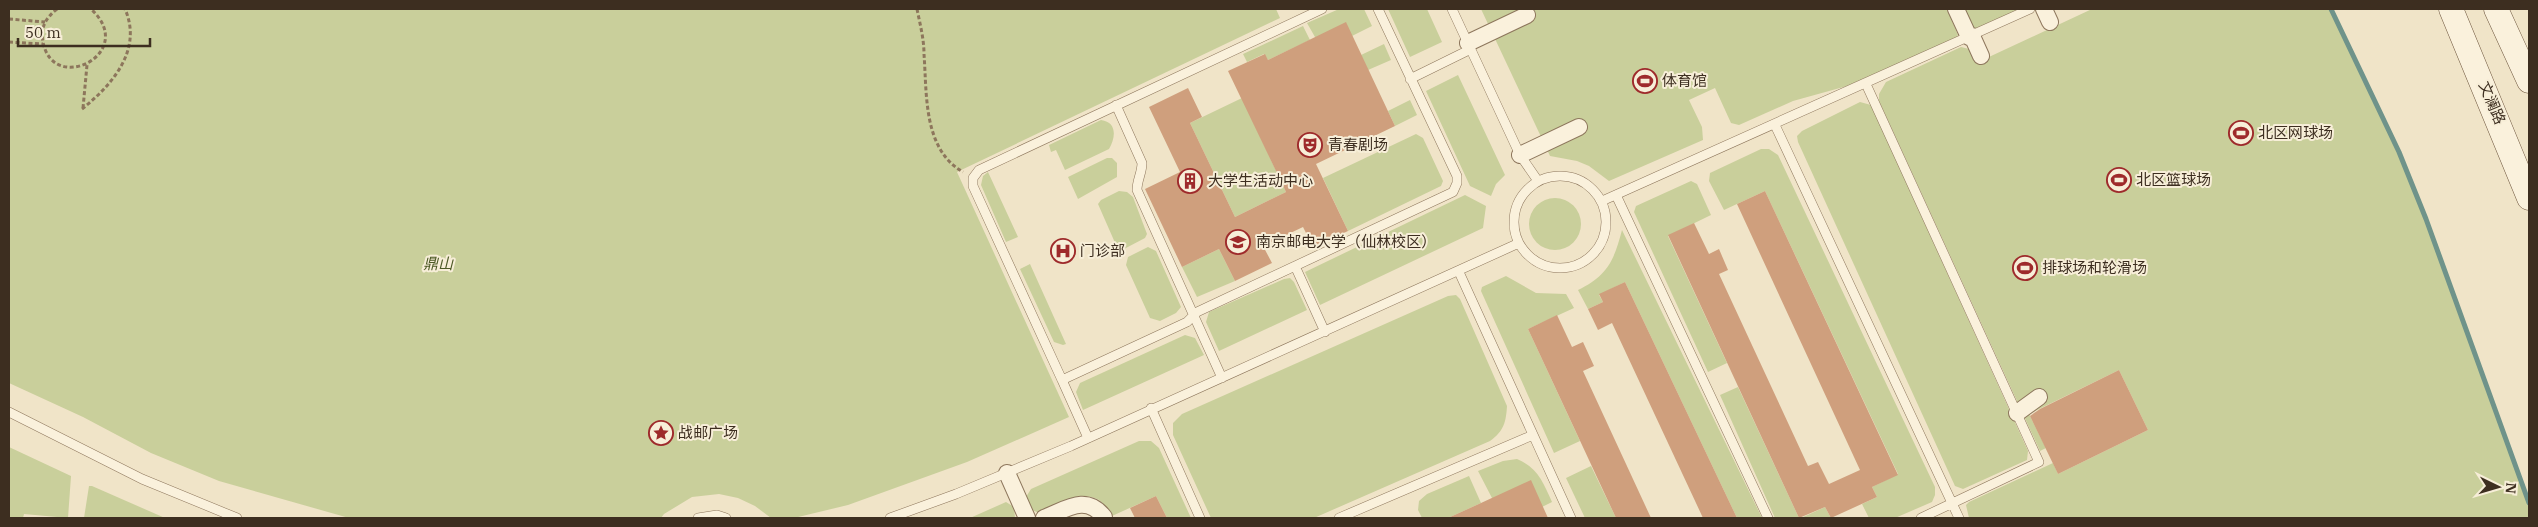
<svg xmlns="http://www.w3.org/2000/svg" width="2538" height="527" font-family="'IBM Plex Serif','Noto Sans SC',serif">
<rect width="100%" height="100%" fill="#f0e4c8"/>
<path fill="#c9cf9b" d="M 9,9 L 1276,9 L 1280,18 L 957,172 L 1069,417 L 967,462 L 848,505 L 794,518 L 771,518 L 755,506 L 738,498 L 719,494 L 692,497 L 664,514 L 661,518 L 349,518 L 219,481 L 151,453 L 83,417 L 9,383 Z
M 1339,9 L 1364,9 L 1372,26 L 1352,36 L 1315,37 L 1307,23 Z
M 1388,9 L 1427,9 L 1442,42 L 1410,57 Z
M 1481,9 L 1947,9 L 1958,35 L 1956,38 L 1847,86 L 1793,101 L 1739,125 L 1731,123 L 1715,88 L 1689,100 L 1702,127 L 1703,140 L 1609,181 L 1589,166 L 1577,161 L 1550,156 Z
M 1962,9 L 2020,9 L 1978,28 L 1973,28 Z
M 2092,9 L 2331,9 L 2399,152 L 2426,219 L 2529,503 L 2529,518 L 1969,518 L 1966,505 L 1969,502 L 2053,463 L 2058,474 L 2148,430 L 2119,370 L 2029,414 L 2046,448 L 2040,451 L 1879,101 L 1879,94 L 1886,82 L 1961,47 L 1969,49 L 1976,63 Z
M 1303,26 L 1310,40 L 1268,60 L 1264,54 L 1247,62 L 1243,54 Z
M 1384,44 L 1391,60 L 1368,70 L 1361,55 Z
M 1458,75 L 1505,175 L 1496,184 L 1491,196 L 1470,186 L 1426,91 Z
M 1242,98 L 1286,192 L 1235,217 L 1190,123 Z
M 1410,100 L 1417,115 L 1395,126 L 1388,111 Z
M 1860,102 L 1871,105 L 2028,451 L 2027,460 L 1963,489 L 1955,486 L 1798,142 L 1797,136 L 1802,131 Z
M 1101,120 C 1117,122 1116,137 1109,149 L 1065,170 L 1056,150 L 1051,152 L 1049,145 Z
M 1416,134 L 1423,138 L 1443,181 L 1441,186 L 1348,231 L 1323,178 Z
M 1761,149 L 1769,149 L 1778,155 L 1935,487 L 1935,495 L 1932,502 L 1895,518 L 1869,518 L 1862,504 L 1877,497 L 1872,487 L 1898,474 L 1765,191 L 1724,210 L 1709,181 L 1710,173 Z
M 1107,158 L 1112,158 L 1117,163 L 1117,177 L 1078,199 L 1068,177 Z
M 988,172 L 1018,237 L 1006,242 L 981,185 L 983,176 Z
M 1691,181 L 1697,184 L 1711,215 L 1668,236 L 1727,363 L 1708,372 L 1634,212 L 1636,206 Z
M 1119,191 L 1127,192 L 1133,197 L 1147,234 L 1145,238 L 1124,249 L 1116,245 L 1098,204 L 1101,200 Z
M 1465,195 L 1486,206 L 1483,228 L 1320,305 L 1305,272 Z
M1529 224a26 26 0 1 1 52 0a26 26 0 1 1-52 0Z
M 1622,230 L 1762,518 L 1737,518 L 1625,282 L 1599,295 L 1603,302 L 1588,309 L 1578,290 C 1607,276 1614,261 1622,230 Z
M 1148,247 L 1156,251 L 1181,307 L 1176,313 L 1160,321 L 1150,318 L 1126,265 L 1128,257 Z
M 1219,249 L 1235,281 L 1197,297 L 1182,267 Z
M 1030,264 L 1066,344 L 1063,345 L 1054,342 L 1020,269 Z
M 1506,276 L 1536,293 L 1566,294 L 1574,308 L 1528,329 L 1580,441 L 1554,453 L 1481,291 L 1482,287 Z
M 1290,278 L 1294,282 L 1307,310 L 1219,351 L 1206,322 L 1209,312 L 1284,279 Z
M 1456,295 L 1460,299 L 1507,406 C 1506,422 1504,431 1490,441 L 1314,518 L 1211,518 L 1173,435 L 1173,423 L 1182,414 L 1448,296 Z
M 1185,335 L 1195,338 L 1204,355 L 1083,410 L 1076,392 L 1080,383 Z
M 1738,387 L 1799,518 L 1775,518 L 1720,395 Z
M 1139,441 L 1151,441 L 1159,448 L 1191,518 L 1167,518 L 1156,496 L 1112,516 C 1108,511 1104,504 1099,500 C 1082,489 1055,506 1039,513 L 1032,510 L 1026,497 L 1031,489 Z
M 9,447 L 71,476 L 68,518 L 24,514 L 23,518 L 9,518 Z
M 1517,459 C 1538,468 1543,482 1552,502 L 1542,507 L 1492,498 L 1478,471 L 1503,461 Z
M 1591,466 L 1616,518 L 1585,518 L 1566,478 Z
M 1469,476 L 1481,503 L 1448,518 L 1422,518 L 1418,510 L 1419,501 L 1427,494 Z
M 89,486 L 92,486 L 165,518 L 84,518 Z
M 1006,502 L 1014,507 L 1015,518 L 970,518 Z
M 1825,507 L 1831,518 L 1801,518 Z"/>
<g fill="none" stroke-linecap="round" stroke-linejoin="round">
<path stroke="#6f938a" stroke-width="5" d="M 2331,9 L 2399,152 L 2426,219 L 2529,503"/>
</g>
<path fill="#cf9f7d" d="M 1346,22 L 1395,126 L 1316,164 L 1348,231 L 1313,247 L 1303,227 L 1263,246 L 1272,263 L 1235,281 L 1219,249 L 1182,267 L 1145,189 L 1180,172 L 1149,107 L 1188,88 L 1202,117 L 1190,123 L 1235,217 L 1286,192 L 1228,71 L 1265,54 L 1268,60 Z
M 1765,191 L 1898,475 L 1872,487 L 1877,497 L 1831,518 L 1825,507 L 1799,518 L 1668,235 L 1694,223 L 1709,254 L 1719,249 L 1728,270 L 1719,274 L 1808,466 L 1818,462 L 1829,484 L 1860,470 L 1737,204 Z
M 1625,282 L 1737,518 L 1703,518 L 1612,323 L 1598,330 L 1588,309 L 1603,302 L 1599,294 Z
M 1557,315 L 1572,347 L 1583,342 L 1594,366 L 1583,371 L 1651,518 L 1616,518 L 1528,329 Z
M 2119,370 L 2148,430 L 2058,474 L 2030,416 L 2040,409 Z
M 1531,480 L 1548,518 L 1448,518 L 1481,503 Z
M 1156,496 L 1167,518 L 1135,518 L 1130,508 Z"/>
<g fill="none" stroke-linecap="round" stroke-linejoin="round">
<defs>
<path id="lane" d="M 1322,9 L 979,170 L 973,178 L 973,186 L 1062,380 L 1187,322 L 1197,312 L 1453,192 L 1457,183 L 1457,176 L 1378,9
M 1452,9 L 1520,155 L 1538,181
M 1410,79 L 1471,49
M 1866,84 L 2039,462 L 1921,518
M 1116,105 L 1142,163 C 1142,173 1137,180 1137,190 L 1222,378
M 1775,125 L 1959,518
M1514 222a46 46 0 1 1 92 0a46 46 0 1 1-92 0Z
M 1616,195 L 1768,518
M 1602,201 L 2030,9
M 1295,266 L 1325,332
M 1459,272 L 1571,518
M 1062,380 L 1088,438
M 1151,408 L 1200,518
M 9,412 L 142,479 L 237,518
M 698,518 L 717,515 L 726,518
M 890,518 L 956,494 L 1071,446 L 1519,243
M 1339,518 L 1533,435"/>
<path id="street" d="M 1956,9 L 1969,37
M 2044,9 L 2050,22
M 1972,36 L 1981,56
M 1468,43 L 1527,15
M 1520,155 L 1579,127
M 2017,413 L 2039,397
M 1007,473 L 1027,518
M 1044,518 C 1067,509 1086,494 1104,517"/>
<path id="secondary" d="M 2451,9 L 2529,198
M 2496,9 L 2529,81"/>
</defs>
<use href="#lane" stroke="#8d765c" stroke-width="10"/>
<use href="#street" stroke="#8d765c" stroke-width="18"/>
<use href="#secondary" stroke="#6f573f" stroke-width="25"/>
<path stroke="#8d765c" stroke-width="3" stroke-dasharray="4 2.5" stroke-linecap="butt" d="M 57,9 C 46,18 40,27 43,42 C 53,96 139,53 91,9
M 917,9 C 920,24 924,39 924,54 C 927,95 923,149 963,172
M 9,19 L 45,22
M 9,42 L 43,44
M 83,108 L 87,65
M 82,109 C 112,85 143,50 125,9"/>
<use href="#lane" stroke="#faf1dc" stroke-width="9"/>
<use href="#street" stroke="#faf1dc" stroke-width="16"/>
<use href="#secondary" stroke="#faf1dc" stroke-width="24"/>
</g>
<defs>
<symbol id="stadium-ring" viewBox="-11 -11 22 22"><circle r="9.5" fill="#f7eed8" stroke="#9e2a2b" stroke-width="1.5"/><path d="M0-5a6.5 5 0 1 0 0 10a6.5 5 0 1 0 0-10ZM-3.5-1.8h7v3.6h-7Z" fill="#9e2a2b"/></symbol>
<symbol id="theatre-ring" viewBox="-11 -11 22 22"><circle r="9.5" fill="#f7eed8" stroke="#9e2a2b" stroke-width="1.5"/><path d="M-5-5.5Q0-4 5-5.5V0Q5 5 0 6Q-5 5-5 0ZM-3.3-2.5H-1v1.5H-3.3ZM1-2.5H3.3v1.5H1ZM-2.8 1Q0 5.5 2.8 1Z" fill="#9e2a2b"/></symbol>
<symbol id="building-ring" viewBox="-11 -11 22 22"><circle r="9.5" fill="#f7eed8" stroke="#9e2a2b" stroke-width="1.5"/><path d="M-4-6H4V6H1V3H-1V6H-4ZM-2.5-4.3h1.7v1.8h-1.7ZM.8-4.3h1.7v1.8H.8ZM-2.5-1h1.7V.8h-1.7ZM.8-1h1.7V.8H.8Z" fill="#9e2a2b"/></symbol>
<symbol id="university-ring" viewBox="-11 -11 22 22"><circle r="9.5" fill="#f7eed8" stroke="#9e2a2b" stroke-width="1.5"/><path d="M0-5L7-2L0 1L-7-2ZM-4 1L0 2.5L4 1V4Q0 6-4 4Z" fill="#9e2a2b"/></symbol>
<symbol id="hospital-ring" viewBox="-11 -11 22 22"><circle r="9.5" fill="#f7eed8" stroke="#9e2a2b" stroke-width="1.5"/><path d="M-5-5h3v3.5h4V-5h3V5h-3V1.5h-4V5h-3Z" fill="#9e2a2b"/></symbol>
<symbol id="sight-ring" viewBox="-11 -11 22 22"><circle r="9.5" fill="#f7eed8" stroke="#9e2a2b" stroke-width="1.5"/><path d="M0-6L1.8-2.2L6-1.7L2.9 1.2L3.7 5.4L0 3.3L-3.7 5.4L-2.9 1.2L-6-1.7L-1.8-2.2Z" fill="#9e2a2b"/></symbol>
</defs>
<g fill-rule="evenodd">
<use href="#stadium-ring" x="1631" y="67" width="28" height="28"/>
<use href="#stadium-ring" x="2227" y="119" width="28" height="28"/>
<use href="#theatre-ring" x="1296" y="131" width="28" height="28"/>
<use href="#stadium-ring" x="2105" y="166" width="28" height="28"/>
<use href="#building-ring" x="1176" y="167" width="28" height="28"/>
<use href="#university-ring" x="1224" y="228" width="28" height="28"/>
<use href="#hospital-ring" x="1049" y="237" width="28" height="28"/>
<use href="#stadium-ring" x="2011" y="254" width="28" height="28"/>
<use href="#sight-ring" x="647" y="419" width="28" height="28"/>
</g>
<g text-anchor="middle" stroke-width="4" stroke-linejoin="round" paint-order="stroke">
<g font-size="15" fill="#3d2e20" stroke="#f7eed8" text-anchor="start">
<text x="1662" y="86">体育馆</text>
<text x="2258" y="138">北区网球场</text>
<text x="1328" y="150">青春剧场</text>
<text x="2136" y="185">北区篮球场</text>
<text x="1208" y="186">大学生活动中心</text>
<text x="1256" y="247">南京邮电大学（仙林校区）</text>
<text x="1080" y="256">门诊部</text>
<text x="2042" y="273">排球场和轮滑场</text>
<text x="678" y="438">战邮广场</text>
</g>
<g font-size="15" fill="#3d2e20" stroke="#f7eed8">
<text transform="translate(2492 103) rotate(67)" y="5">文澜路</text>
</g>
<g font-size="15" font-style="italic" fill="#4d5a26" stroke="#f7eed8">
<text x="438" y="269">鼎山</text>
</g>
</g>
<rect width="2538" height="527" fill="none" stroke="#3d2e20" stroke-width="20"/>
<g transform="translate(2498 487) rotate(95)" stroke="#f7eed8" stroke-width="4" paint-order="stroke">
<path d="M0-4L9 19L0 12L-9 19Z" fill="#3d2e20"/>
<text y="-8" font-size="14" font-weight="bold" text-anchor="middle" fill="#3d2e20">N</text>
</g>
<path d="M18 38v8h132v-8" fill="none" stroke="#3d2e20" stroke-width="2.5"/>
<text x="25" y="38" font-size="15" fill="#3d2e20" stroke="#f7eed8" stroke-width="4" paint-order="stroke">50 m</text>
</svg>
